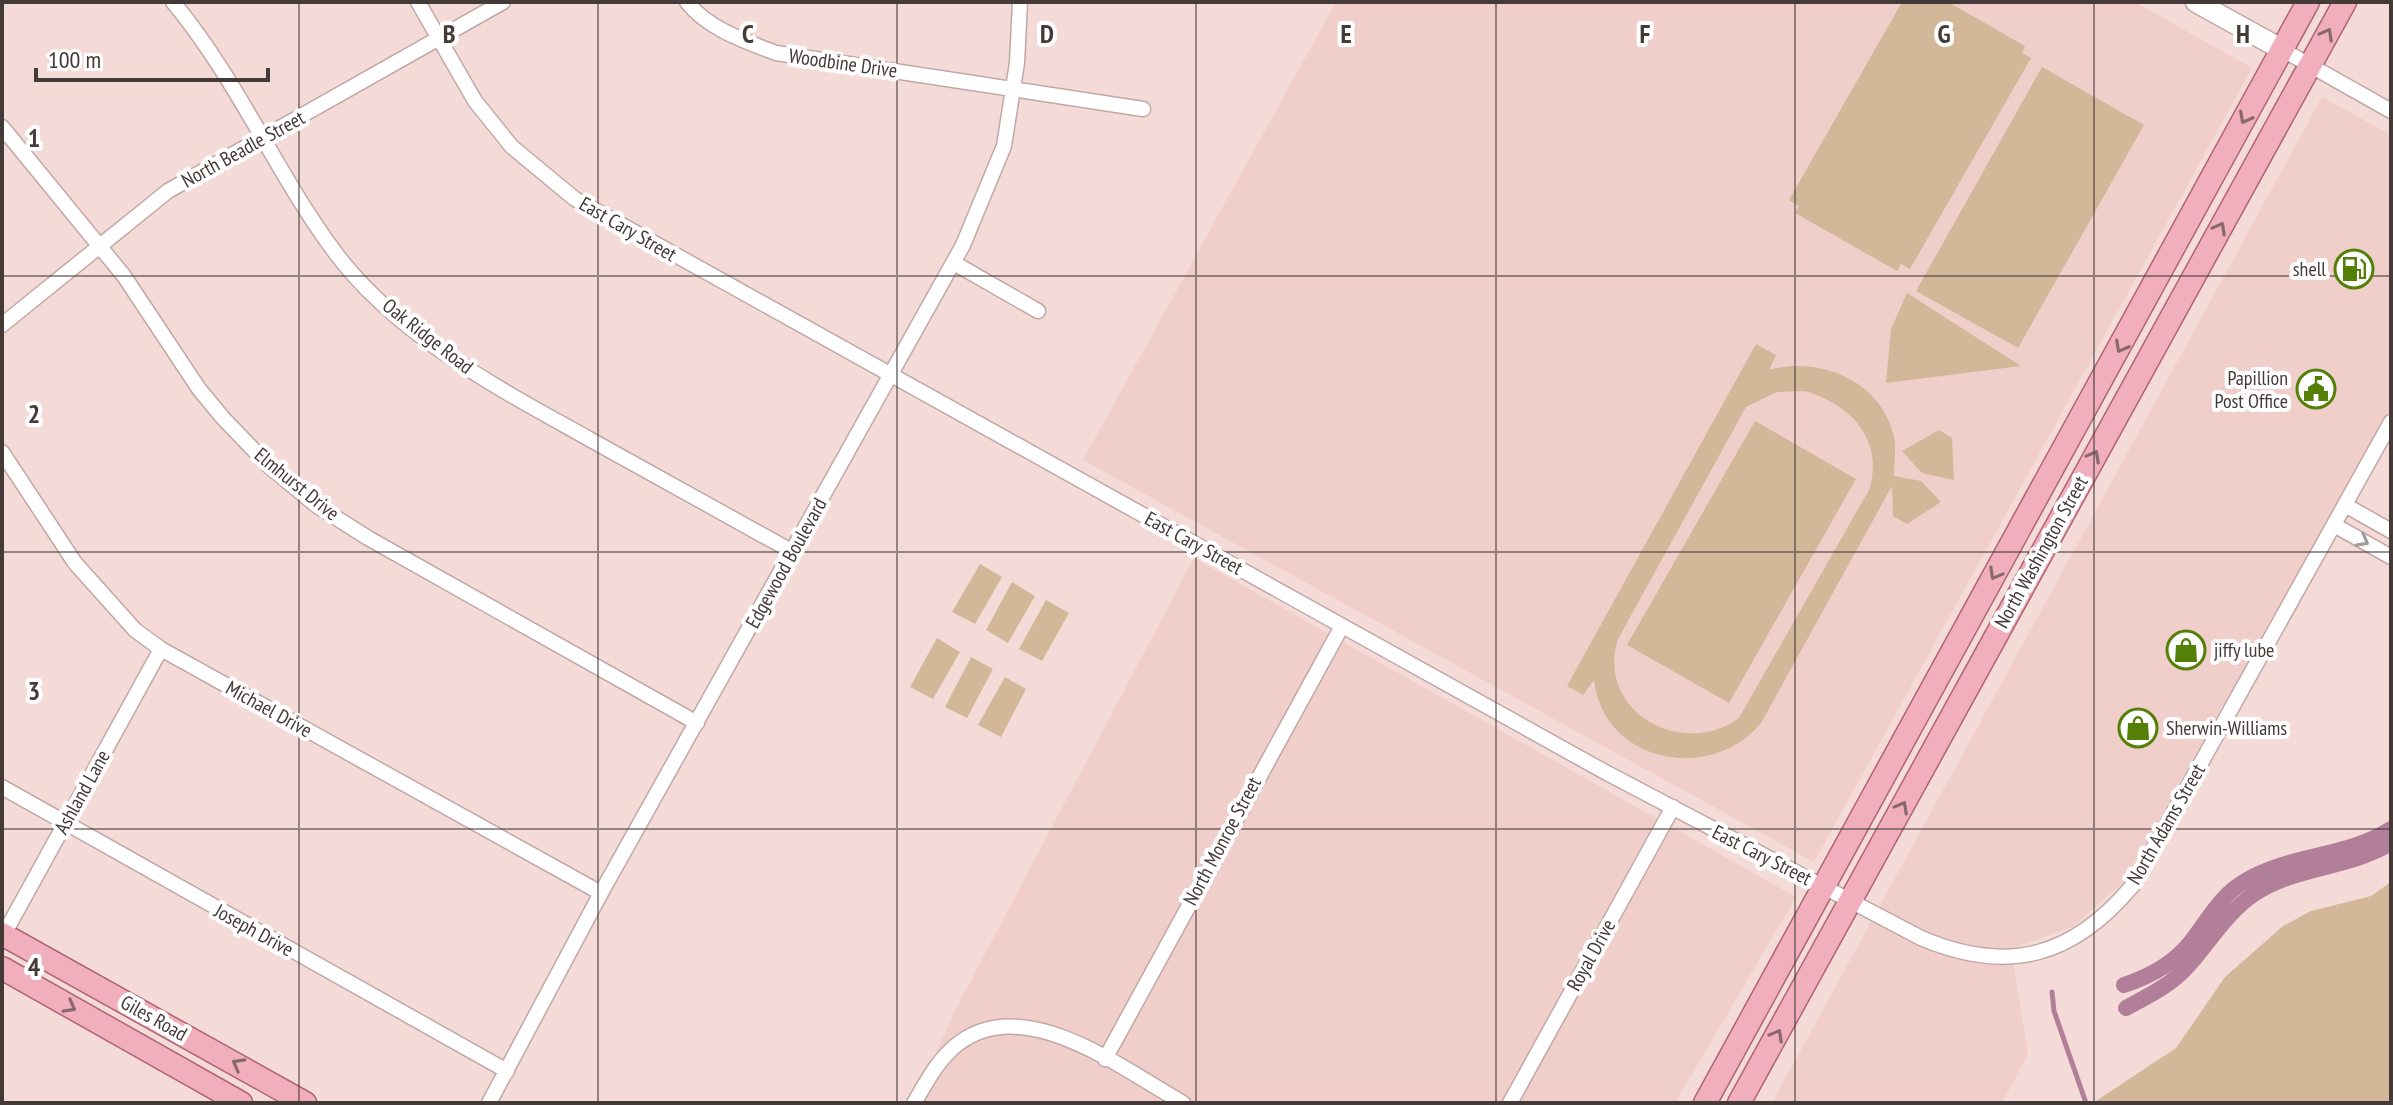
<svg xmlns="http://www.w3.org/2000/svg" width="2393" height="1105" font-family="'PT Sans Narrow',sans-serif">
<rect width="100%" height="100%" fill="#f5dbd7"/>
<path fill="#f0cec9" d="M 1336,2 L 2135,2 L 2252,68 L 1814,862 L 1083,460 Z
M 2322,97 L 2391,135 L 2391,407 L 2125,880 L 2074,926 L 2011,949 L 2028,1054 L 2002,1103 L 1772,1103 Z
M 1194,558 L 1796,897 L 1675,1103 L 913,1103 L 959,1003 Z"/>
<path fill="#d3b799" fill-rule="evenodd" d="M 1902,2 L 1948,2 L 2025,46 L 2022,53 L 2031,58 L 1910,269 L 1901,264 L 1897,271 L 1795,213 L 1799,206 L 1789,200 Z
M 2042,67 L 2144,125 L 2018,348 L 1916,291 Z
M 1907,293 L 2021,366 L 1886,383 L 1891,329 Z
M 1756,344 L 1776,355 L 1769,370 C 1818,356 1879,380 1893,433 C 1897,447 1894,462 1894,476 L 1921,481 L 1941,502 L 1907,524 L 1893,516 L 1892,486 L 1761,723 C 1711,784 1603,763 1594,680 L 1583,695 L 1567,686 ZM 1804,391 C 1850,403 1885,440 1869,490 L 1739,718 C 1682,760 1595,711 1618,639 L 1746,407 L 1777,392 Z
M 1755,421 L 1856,479 L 1729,703 L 1627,645 Z
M 1939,430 L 1952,438 L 1954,480 L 1922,473 L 1902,451 Z
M 980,564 L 1002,577 L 975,624 L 952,612 Z
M 1012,582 L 1035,596 L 1008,643 L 986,630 Z
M 1046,600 L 1069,613 L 1042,661 L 1019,649 Z
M 937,638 L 960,652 L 933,699 L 910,687 Z
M 971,657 L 993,669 L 967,718 L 945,707 Z
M 1005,677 L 1026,689 L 1001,737 L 978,725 Z
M 2391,882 L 2391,1103 L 2093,1103 L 2176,1048 L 2225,977 L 2283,926 L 2311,911 L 2371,896 Z"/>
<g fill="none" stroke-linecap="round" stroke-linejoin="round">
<path stroke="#b17f99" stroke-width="5" d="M 2052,992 L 2054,1011 L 2086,1103"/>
<path stroke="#b17f99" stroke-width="16" d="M 2124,985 C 2148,977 2174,963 2190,943 C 2208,920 2221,894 2247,880 C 2292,854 2347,857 2391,829
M 2126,1008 C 2148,996 2171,985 2187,967 C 2209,943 2226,913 2254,894 C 2296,866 2348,869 2391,843"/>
<defs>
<path id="street" d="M 173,2 C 237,79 275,171 334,251 C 398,337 500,389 591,440 C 658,477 725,515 793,552
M 418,2 L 475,101 L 512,147 L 575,199 L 1605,772 L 1921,938 C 2008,975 2073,957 2133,885 L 2391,422
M 687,2 C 708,29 745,41 776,53 L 1143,109
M 2281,49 L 2391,111
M 2,127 L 124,276 L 199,389 L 223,418 L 270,467 L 316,505 L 368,538 L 697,723
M 954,263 L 1038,311
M 2,325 L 168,191 L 503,2
M 2,452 L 75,563 L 135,630 L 161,649 L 601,893
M 2345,505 L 2391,531
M 2334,525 L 2391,557
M 2,787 L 507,1071
M 2,938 L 161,649
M 1105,1059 L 1342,626
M 489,1103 L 601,893 L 963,245 L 1004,146 L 1017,63 L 1020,2
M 914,1103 C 926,1083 936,1063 953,1048 C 1020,988 1122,1069 1183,1103
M 1510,1103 L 1673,807"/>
<path id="secondary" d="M 2196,2 L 2281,49"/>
<path id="primary" d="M 2,934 L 305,1103
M 2,968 L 241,1103
M 1705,1103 L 2308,2
M 1739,1103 L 2345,2"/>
</defs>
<use href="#street" stroke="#c2a8a5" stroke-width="17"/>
<use href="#secondary" stroke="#c2a8a5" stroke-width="23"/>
<use href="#primary" stroke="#af6473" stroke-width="25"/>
<use href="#street" stroke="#fff" stroke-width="14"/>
<use href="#secondary" stroke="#fff" stroke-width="20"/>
<use href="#primary" stroke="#f1afbe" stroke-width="22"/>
</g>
<defs><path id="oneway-chevron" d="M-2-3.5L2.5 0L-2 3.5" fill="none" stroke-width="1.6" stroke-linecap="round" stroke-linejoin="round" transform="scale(2)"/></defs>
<g stroke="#89696e">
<use href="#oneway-chevron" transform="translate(2327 34) rotate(-61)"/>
<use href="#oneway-chevron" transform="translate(2245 118) rotate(118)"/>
<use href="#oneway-chevron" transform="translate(2220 228) rotate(-61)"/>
<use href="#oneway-chevron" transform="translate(2121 347) rotate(118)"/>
<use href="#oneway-chevron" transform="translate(2094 456) rotate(-61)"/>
<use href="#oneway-chevron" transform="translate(1995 574) rotate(119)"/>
<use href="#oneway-chevron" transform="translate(1902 807) rotate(-61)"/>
<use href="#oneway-chevron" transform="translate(70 1007) rotate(29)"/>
<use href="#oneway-chevron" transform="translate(1777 1035) rotate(-61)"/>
<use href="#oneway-chevron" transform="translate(238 1064) rotate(-151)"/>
</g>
<use stroke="#a29c9c" href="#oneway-chevron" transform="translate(2363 541) rotate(29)"/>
<path fill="none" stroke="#443a38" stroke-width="2" stroke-opacity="0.55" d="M 299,2 L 299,1103M 598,2 L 598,1103M 897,2 L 897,1103M 1196,2 L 1196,1103M 1496,2 L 1496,1103M 1795,2 L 1795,1103M 2094,2 L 2094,1103M 2,276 L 2391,276M 2,552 L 2391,552M 2,829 L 2391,829"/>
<defs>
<symbol id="fuel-ring" viewBox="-11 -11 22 22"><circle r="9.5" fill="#fff" stroke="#548008" stroke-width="1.5"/><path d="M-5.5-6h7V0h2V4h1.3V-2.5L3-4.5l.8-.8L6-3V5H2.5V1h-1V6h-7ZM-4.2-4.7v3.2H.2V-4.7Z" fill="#548008"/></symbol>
<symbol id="civic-ring" viewBox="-11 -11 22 22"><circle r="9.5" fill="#fff" stroke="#548008" stroke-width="1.5"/><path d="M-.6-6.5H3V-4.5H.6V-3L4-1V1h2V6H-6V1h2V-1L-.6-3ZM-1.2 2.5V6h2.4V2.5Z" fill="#548008"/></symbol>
<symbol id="shop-ring" viewBox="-11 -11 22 22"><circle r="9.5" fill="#fff" stroke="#548008" stroke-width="1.5"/><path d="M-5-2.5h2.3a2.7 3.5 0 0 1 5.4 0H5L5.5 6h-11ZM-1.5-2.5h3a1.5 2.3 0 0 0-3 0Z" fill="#548008"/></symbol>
</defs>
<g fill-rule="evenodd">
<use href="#fuel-ring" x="2332" y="247" width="44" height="44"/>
<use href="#civic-ring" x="2294" y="367" width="44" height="44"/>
<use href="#shop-ring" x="2164" y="628" width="44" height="44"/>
<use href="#shop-ring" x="2116" y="706" width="44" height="44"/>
</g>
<g text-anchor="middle" stroke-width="8" stroke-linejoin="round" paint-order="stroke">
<g font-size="20" fill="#443a38" stroke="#fff">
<text transform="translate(843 63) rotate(8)" y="7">Woodbine Drive</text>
<text transform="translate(243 149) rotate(-29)" y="7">North Beadle Street</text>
<text transform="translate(628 229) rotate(30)" y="7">East Cary Street</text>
<text transform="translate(428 336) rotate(38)" y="7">Oak Ridge Road</text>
<text transform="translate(297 484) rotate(39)" y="7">Elmhurst Drive</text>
<text transform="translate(1194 543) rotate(29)" y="7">East Cary Street</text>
<text transform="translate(2041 552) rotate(-61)" y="7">North Washington Street</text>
<text transform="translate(786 563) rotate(-61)" y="7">Edgewood Boulevard</text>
<text transform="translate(269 709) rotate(29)" y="7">Michael Drive</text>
<text transform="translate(82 792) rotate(-61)" y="7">Ashland Lane</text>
<text transform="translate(2166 824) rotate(-60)" y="7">North Adams Street</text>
<text transform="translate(1222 841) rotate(-62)" y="7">North Monroe Street</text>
<text transform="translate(1762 855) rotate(27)" y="7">East Cary Street</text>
<text transform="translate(254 930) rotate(29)" y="7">Joseph Drive</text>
<text transform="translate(1591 955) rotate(-61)" y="7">Royal Drive</text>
<text transform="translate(154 1018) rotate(29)" y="7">Giles Road</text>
</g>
<g font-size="20" fill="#443a38" stroke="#fff" text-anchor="end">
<text x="2326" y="276">shell</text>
<text x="2288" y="385">Papillion<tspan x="2288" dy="23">Post Office</tspan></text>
<text x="2214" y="657" text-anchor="start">jiffy lube</text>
<text x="2166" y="735" text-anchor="start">Sherwin-Williams</text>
</g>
</g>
<g font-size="26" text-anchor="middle" font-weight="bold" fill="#443a38" stroke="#fff" stroke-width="8" stroke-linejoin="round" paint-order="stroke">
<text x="449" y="43">B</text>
<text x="748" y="43">C</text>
<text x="1047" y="43">D</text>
<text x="1346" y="43">E</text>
<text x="1645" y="43">F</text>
<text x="1944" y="43">G</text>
<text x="2243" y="43">H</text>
<text x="34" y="147">1</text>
<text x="34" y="423">2</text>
<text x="34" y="700">3</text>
<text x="34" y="976">4</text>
</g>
<rect width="2393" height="1105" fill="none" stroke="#443a38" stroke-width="8"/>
<path d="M36 68v12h232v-12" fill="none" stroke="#443a38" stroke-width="4"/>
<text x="48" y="68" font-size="24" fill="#443a38" stroke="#ffffff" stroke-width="6" paint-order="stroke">100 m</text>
</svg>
